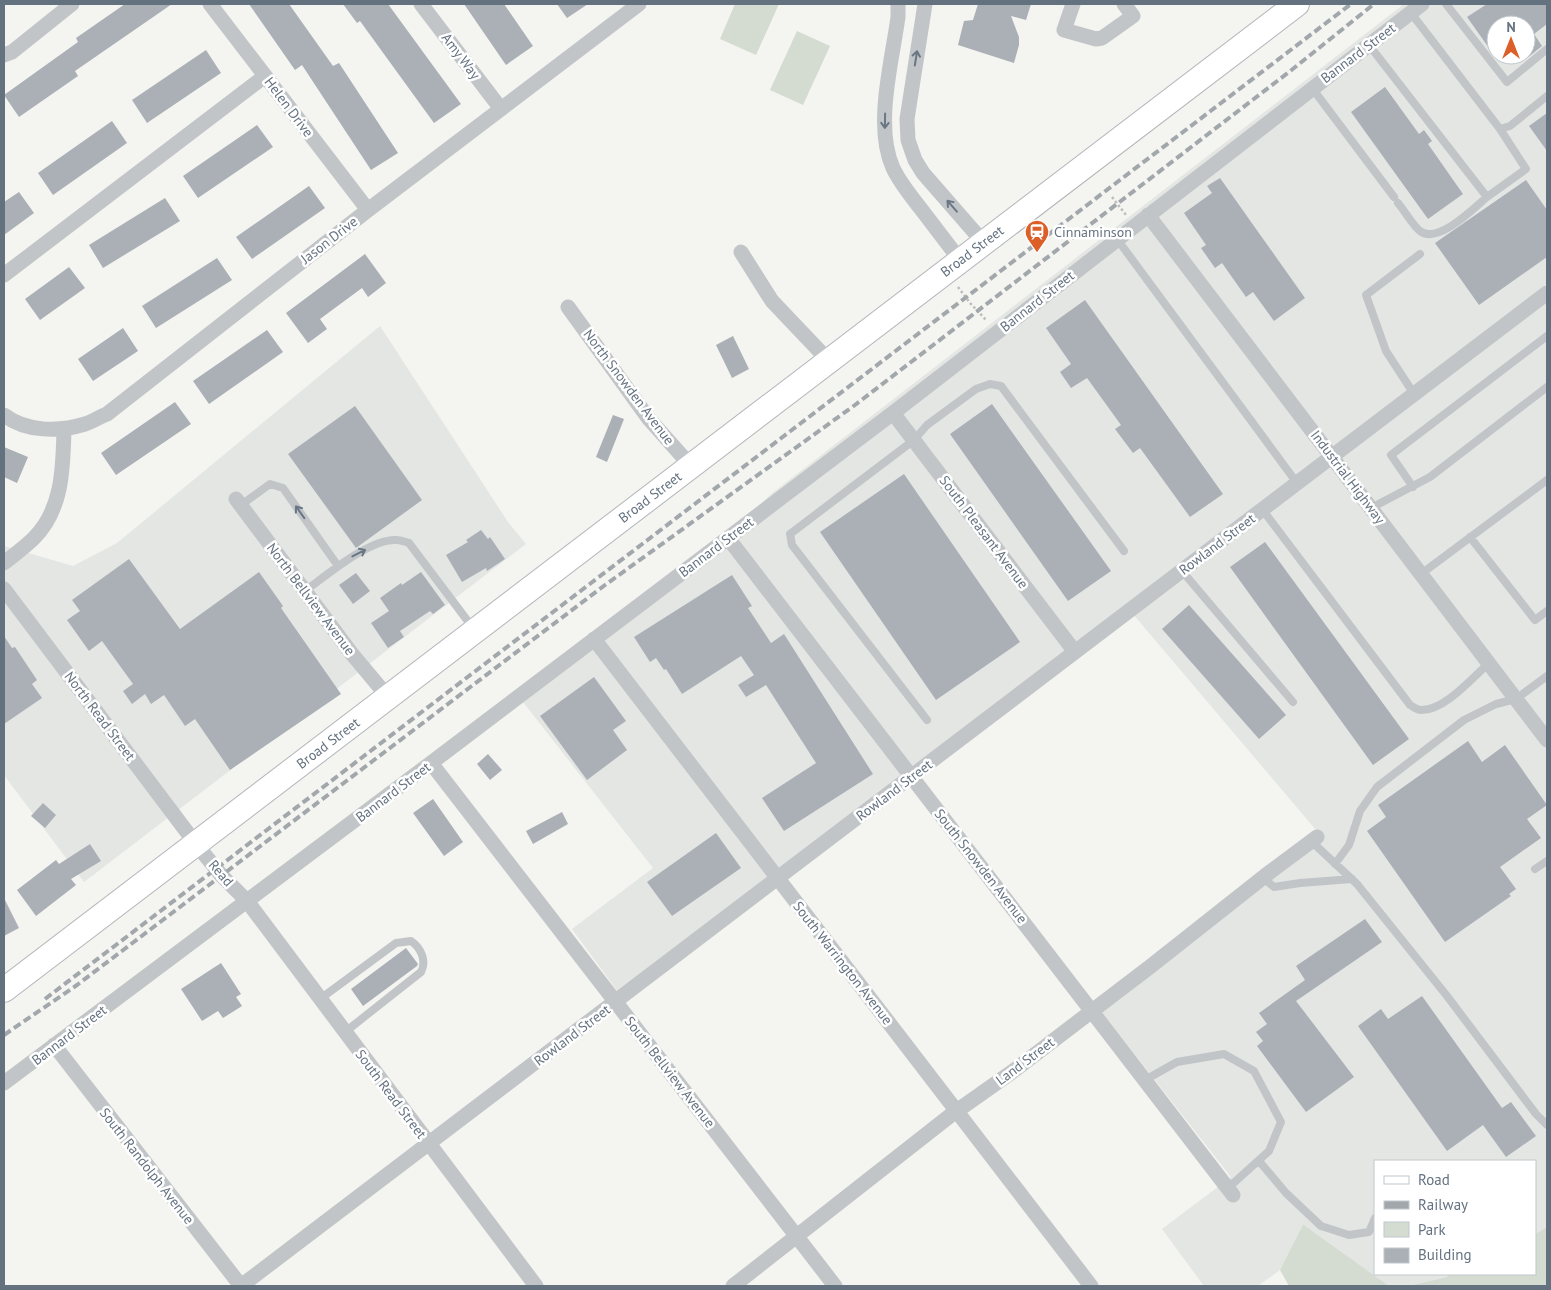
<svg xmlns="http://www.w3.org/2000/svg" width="1551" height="1290" font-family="'PT Sans',sans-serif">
<rect width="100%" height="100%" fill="#f4f4f0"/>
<path fill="#e4e6e4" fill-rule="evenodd" d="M 1404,4 L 1547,4 L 1547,1227 L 1535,1234 L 1535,1161 L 1375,1161 L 1375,1274 L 1449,1274 L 1447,1277 L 1408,1286 L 1389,1286 L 1304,1225 L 1280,1270 L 1258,1286 L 1204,1286 L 1162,1229 L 1231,1177 L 1095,1004 L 1316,830 L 1127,607 L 621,996 L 572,929 L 653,868 L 523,702 L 699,568 L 771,494 ZM 1496,25 L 1526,25 L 1526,55 L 1496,55 Z
M 380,326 L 508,522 L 526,544 L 84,882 L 4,775 L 4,546 L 73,566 L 117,543 Z"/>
<path fill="#d4dbd1" d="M 735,4 L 779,4 L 756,55 L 720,39 Z
M 797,31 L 830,46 L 803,105 L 770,90 Z
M 1303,1225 L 1304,1225 L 1389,1286 L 1289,1286 L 1280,1270 Z
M 1547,1227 L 1547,1286 L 1408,1286 L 1447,1277 L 1449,1274 L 1535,1274 L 1535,1234 Z"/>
<path fill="#aab0b6" d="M 125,4 L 172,4 L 75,71 L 78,76 L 19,117 L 4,95 L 78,42 L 76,38 Z
M 249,4 L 289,4 L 333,66 L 339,63 L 398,153 L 371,170 L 302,65 L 295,70 Z
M 343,4 L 388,4 L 461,104 L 434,123 L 360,21 L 357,23 Z
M 464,4 L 504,4 L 533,46 L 506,65 Z
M 557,4 L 588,4 L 567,18 Z
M 978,4 L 1031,4 L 1026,20 L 1011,16 L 1019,37 L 1019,45 L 1014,63 L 958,45 L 964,21 L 973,20 Z
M 1487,4 L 1547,4 L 1547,24 L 1534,34 L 1542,46 L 1526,59 L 1526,25 L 1496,25 L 1496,58 L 1467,17 Z
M 206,50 L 221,73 L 147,123 L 132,100 Z
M 1385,87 L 1419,134 L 1424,130 L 1432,141 L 1428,144 L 1463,194 L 1428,219 L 1351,112 Z
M 1547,113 L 1547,151 L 1529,126 Z
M 112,121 L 127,143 L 53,195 L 38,173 Z
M 257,125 L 273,147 L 198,198 L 183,176 Z
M 1220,178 L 1305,298 L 1274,321 L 1253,292 L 1246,297 L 1222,263 L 1215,268 L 1201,248 L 1206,245 L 1184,213 L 1212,193 L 1207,186 Z
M 1526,180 L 1547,210 L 1547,257 L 1479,305 L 1435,243 Z
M 309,186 L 325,208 L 252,259 L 236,237 Z
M 19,192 L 34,213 L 4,235 L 4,202 Z
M 165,198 L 180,221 L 103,268 L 89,245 Z
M 365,254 L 386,283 L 368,297 L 362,288 L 320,319 L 327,329 L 308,343 L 286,313 Z
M 217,258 L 232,280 L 156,328 L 142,306 Z
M 69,267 L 85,288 L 40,320 L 25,299 Z
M 1085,300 L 1223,494 L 1190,517 L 1140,448 L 1133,453 L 1115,429 L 1121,425 L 1087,378 L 1071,388 L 1060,372 L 1071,364 L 1046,328 Z
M 123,328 L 138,351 L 93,381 L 78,359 Z
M 267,330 L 283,352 L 209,404 L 193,381 Z
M 733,336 L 749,369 L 732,378 L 716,345 Z
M 175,402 L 191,424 L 116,475 L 101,453 Z
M 992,404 L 1111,571 L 1068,601 L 950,434 Z
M 355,406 L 422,500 L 356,548 L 288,454 Z
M 613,415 L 624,419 L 607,462 L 596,457 Z
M 4,447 L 28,457 L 17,483 L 4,477 Z
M 904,474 L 1020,642 L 936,700 L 820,532 Z
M 481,530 L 488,539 L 490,537 L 505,559 L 487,571 L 486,568 L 462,582 L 446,555 L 468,542 L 466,540 Z
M 1265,542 L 1409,739 L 1373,765 L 1230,567 Z
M 129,559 L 180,629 L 259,572 L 283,606 L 281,608 L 341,694 L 230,770 L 195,719 L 185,726 L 164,695 L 151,704 L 145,694 L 132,704 L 123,691 L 133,684 L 102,641 L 89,651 L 67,620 L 80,611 L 72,600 Z
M 421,572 L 445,605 L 433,614 L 430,611 L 400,631 L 404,637 L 388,648 L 371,623 L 389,611 L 380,598 L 401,583 L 402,585 Z
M 356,573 L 370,591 L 353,604 L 339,585 Z
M 732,575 L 752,606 L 748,608 L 771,643 L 784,634 L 873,774 L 784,831 L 762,798 L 816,763 L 766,685 L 746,697 L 738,685 L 754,675 L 741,656 L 682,694 L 666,669 L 664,670 L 656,658 L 650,662 L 634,637 Z
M 1189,605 L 1286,715 L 1259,739 L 1162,629 Z
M 4,636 L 12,648 L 15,647 L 37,680 L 32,684 L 42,698 L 4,724 Z
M 594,677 L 626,721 L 613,730 L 627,750 L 587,780 L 540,716 Z
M 1468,741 L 1482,762 L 1505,745 L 1547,805 L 1527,819 L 1541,838 L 1500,867 L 1516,889 L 1509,894 L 1511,896 L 1445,942 L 1367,831 L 1386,817 L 1378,805 Z
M 488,754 L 502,770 L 490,780 L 477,764 Z
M 433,799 L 463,842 L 444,856 L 413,813 Z
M 43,803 L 56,815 L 45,828 L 31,816 Z
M 562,812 L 568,824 L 533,844 L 526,831 Z
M 716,833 L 741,868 L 672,916 L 647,882 Z
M 90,844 L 101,861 L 71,879 L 76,885 L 36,916 L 17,890 L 56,860 L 59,864 Z
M 4,898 L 19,928 L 4,936 Z
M 1365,919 L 1382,942 L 1296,1001 L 1354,1077 L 1306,1112 L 1257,1046 L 1263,1041 L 1256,1032 L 1267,1024 L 1259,1013 L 1305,980 L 1296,966 Z
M 406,948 L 418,964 L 417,966 L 363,1006 L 351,989 Z
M 221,963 L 241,994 L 236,997 L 242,1006 L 223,1018 L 218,1011 L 202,1021 L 181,989 Z
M 1422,996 L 1502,1108 L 1511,1102 L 1536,1136 L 1506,1157 L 1483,1125 L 1447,1151 L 1358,1026 L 1381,1009 L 1388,1019 Z"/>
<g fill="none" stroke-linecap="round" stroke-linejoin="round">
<defs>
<path id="primary" d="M 4,990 L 1297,4"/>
</defs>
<use href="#primary" stroke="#b2b6ba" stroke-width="26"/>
<path stroke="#bbbdbf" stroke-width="2.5" stroke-dasharray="2.5 2.5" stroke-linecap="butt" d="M 1112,197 L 1126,215
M 958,287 L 970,303 L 987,321"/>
<path stroke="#c2c5c8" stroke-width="8" d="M 1446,4 L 1507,82 L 1547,49
M 1411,13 L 1500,129 L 1510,126 L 1547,96
M 1369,45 L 1487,197 L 1526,169 L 1500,129
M 1312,88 L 1394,197
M 1398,203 C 1404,210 1413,226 1420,231 C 1438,245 1474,208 1487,197
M 1117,239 L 1297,483
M 1414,394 L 1386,351 L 1366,295 L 1420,254
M 1413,487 L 1391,455 L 1547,336
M 241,505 L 270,484 L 283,488 L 338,566
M 1371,508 L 1430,477 L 1547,387
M 1262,509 L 1410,705 C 1414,707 1417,710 1421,710 C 1444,711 1472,678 1489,663
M 1470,537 L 1535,620 L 1547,611
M 1182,571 L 1293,702
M 1421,574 L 1547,480
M 305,591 C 327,575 370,538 397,540 C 401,540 405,542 409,543 L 473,628
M 927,720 L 792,545 L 790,534 L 914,440 L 927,425 L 976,389 L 990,384 L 1001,386 L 1124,551
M 1311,841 L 1357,884 L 1447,996 L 1536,1114 L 1547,1125
M 1335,864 L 1349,845 L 1360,811 L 1377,787 L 1464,720 L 1496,704 L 1516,699 L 1547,676
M 1535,869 L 1547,861
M 1263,878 L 1274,887 L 1300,883 L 1352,879
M 320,999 L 396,943 L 411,941 C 421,948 427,961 421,972 L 345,1032
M 1145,1080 L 1177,1062 L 1224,1054 L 1254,1071 L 1281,1122 L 1269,1151 L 1228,1188
M 1259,1161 L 1286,1193 L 1321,1226 L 1349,1235 L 1369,1232 L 1375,1218"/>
<path stroke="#c2c5c8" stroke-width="15" d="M 210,4 L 368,210
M 421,4 L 501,109
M 898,4 L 898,17 C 892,62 874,126 893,168 C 900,183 911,196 921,209 C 934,226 947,243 960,260
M 925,4 L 907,119 L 908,140 L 915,160 L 923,173 L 984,243
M 1073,4 L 1064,30 L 1096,39 L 1102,38 L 1133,16 L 1124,4
M 4,55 L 12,52 L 72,4
M 1148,215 L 1547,740
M 741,252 L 772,301 L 829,361
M 4,275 L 265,76
M 568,307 L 649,419 L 691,466
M 893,413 L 1075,652
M 4,415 C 26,432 59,432 85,424 C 92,422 99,417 107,414 L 368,210 L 639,4
M 236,499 L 352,654 L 388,697
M 728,538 L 1233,1195
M 4,563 C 14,555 25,547 34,538 C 63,509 63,467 64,429
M 4,589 L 196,844 L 222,876 L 247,901 L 536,1286
M 594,639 L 1091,1286
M 431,763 L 835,1286
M 54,1045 L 241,1286
M 4,1083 L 431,763 L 893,413 L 1422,4
M 241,1286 L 1547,293
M 733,1286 L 951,1115 L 1012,1072 L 1151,966 L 1270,872 L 1317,837"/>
<use href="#primary" stroke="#fff" stroke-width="24"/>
<path stroke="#a2a7ac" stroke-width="4" stroke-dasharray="8 4" stroke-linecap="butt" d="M 45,999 L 1351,4
M 4,1035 L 77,985 L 605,585 L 855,405 L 1289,72 L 1374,4"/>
</g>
<defs><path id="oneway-shaft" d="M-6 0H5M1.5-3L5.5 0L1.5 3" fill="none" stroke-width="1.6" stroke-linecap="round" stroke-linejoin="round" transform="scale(1.25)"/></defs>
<g stroke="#697684">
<use href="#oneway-shaft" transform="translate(916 58) rotate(-81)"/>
<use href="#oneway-shaft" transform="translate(885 121) rotate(91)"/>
<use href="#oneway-shaft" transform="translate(952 206) rotate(-131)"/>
<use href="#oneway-shaft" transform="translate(300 512) rotate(-125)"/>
<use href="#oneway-shaft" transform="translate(359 553) rotate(-27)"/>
</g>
<defs>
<symbol id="station-pin" viewBox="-11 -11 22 30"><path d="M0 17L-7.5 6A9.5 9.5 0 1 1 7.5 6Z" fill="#dc5f28" stroke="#fff"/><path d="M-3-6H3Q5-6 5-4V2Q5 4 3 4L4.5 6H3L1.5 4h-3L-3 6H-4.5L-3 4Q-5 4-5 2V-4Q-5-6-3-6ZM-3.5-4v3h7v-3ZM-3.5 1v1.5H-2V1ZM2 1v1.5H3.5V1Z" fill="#fff"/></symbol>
</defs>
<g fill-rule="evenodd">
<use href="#station-pin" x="1023" y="218" width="28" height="38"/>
</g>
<g text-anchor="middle" stroke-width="5" stroke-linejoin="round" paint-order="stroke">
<g font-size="14" fill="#647280" stroke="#fff">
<text transform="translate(1358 53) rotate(-37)" y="5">Bannard Street</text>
<text transform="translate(461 56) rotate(53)" y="5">Amy Way</text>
<text transform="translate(289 107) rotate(53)" y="5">Helen Drive</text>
<text transform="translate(329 240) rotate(-38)" y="5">Jason Drive</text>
<text transform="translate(972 251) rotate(-37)" y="5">Broad Street</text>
<text transform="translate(1037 301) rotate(-38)" y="5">Bannard Street</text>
<text transform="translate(629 387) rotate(53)" y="5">North Snowden Avenue</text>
<text transform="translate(1348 477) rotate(53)" y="5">Industrial Highway</text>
<text transform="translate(650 497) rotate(-37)" y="5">Broad Street</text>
<text transform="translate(984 532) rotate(53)" y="5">South Pleasant Avenue</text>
<text transform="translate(1217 544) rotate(-37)" y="5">Rowland Street</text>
<text transform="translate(716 547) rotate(-37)" y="5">Bannard Street</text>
<text transform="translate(311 599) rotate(53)" y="5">North Bellview Avenue</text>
<text transform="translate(100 716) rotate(53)" y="5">North Read Street</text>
<text transform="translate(328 743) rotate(-37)" y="5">Broad Street</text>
<text transform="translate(894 790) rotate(-37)" y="5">Rowland Street</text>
<text transform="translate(393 792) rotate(-37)" y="5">Bannard Street</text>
<text transform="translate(981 866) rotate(52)" y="5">South Snowden Avenue</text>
<text transform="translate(221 873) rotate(49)" y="5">Read</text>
<text transform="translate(843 963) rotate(52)" y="5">South Warrington Avenue</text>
<text transform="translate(69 1035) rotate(-37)" y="5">Bannard Street</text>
<text transform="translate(572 1035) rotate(-37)" y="5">Rowland Street</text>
<text transform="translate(1025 1061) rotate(-37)" y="5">Land Street</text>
<text transform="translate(670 1072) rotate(52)" y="5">South Bellview Avenue</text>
<text transform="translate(391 1094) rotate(53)" y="5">South Read Street</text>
<text transform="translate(147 1166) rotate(52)" y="5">South Randolph Avenue</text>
</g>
<g font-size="14" fill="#647280" stroke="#fff" text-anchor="start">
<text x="1054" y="237">Cinnaminson</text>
</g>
</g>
<rect width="1551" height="1290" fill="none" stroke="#647280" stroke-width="10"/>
<rect x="1374" y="1160" width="162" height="115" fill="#ffffff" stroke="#c1c7cc"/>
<rect x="1384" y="1176" width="25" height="8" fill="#ffffff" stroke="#c1c7cc"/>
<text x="1418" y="1185" font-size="15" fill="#647280">Road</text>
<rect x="1384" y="1201" width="25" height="8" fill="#a2a7ac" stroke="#c1c7cc"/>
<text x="1418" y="1210" font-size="15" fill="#647280">Railway</text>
<rect x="1384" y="1222" width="25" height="15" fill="#d4dbd1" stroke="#c1c7cc"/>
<text x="1418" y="1235" font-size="15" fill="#647280">Park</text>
<rect x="1384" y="1248" width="25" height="15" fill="#aab0b6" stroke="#c1c7cc"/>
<text x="1418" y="1260" font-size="15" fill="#647280">Building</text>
<g transform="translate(1511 40)"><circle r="24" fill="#ffffff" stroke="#c1c7cc"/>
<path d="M0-4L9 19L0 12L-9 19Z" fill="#dc5f28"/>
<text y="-8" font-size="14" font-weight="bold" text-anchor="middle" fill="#647280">N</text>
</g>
</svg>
